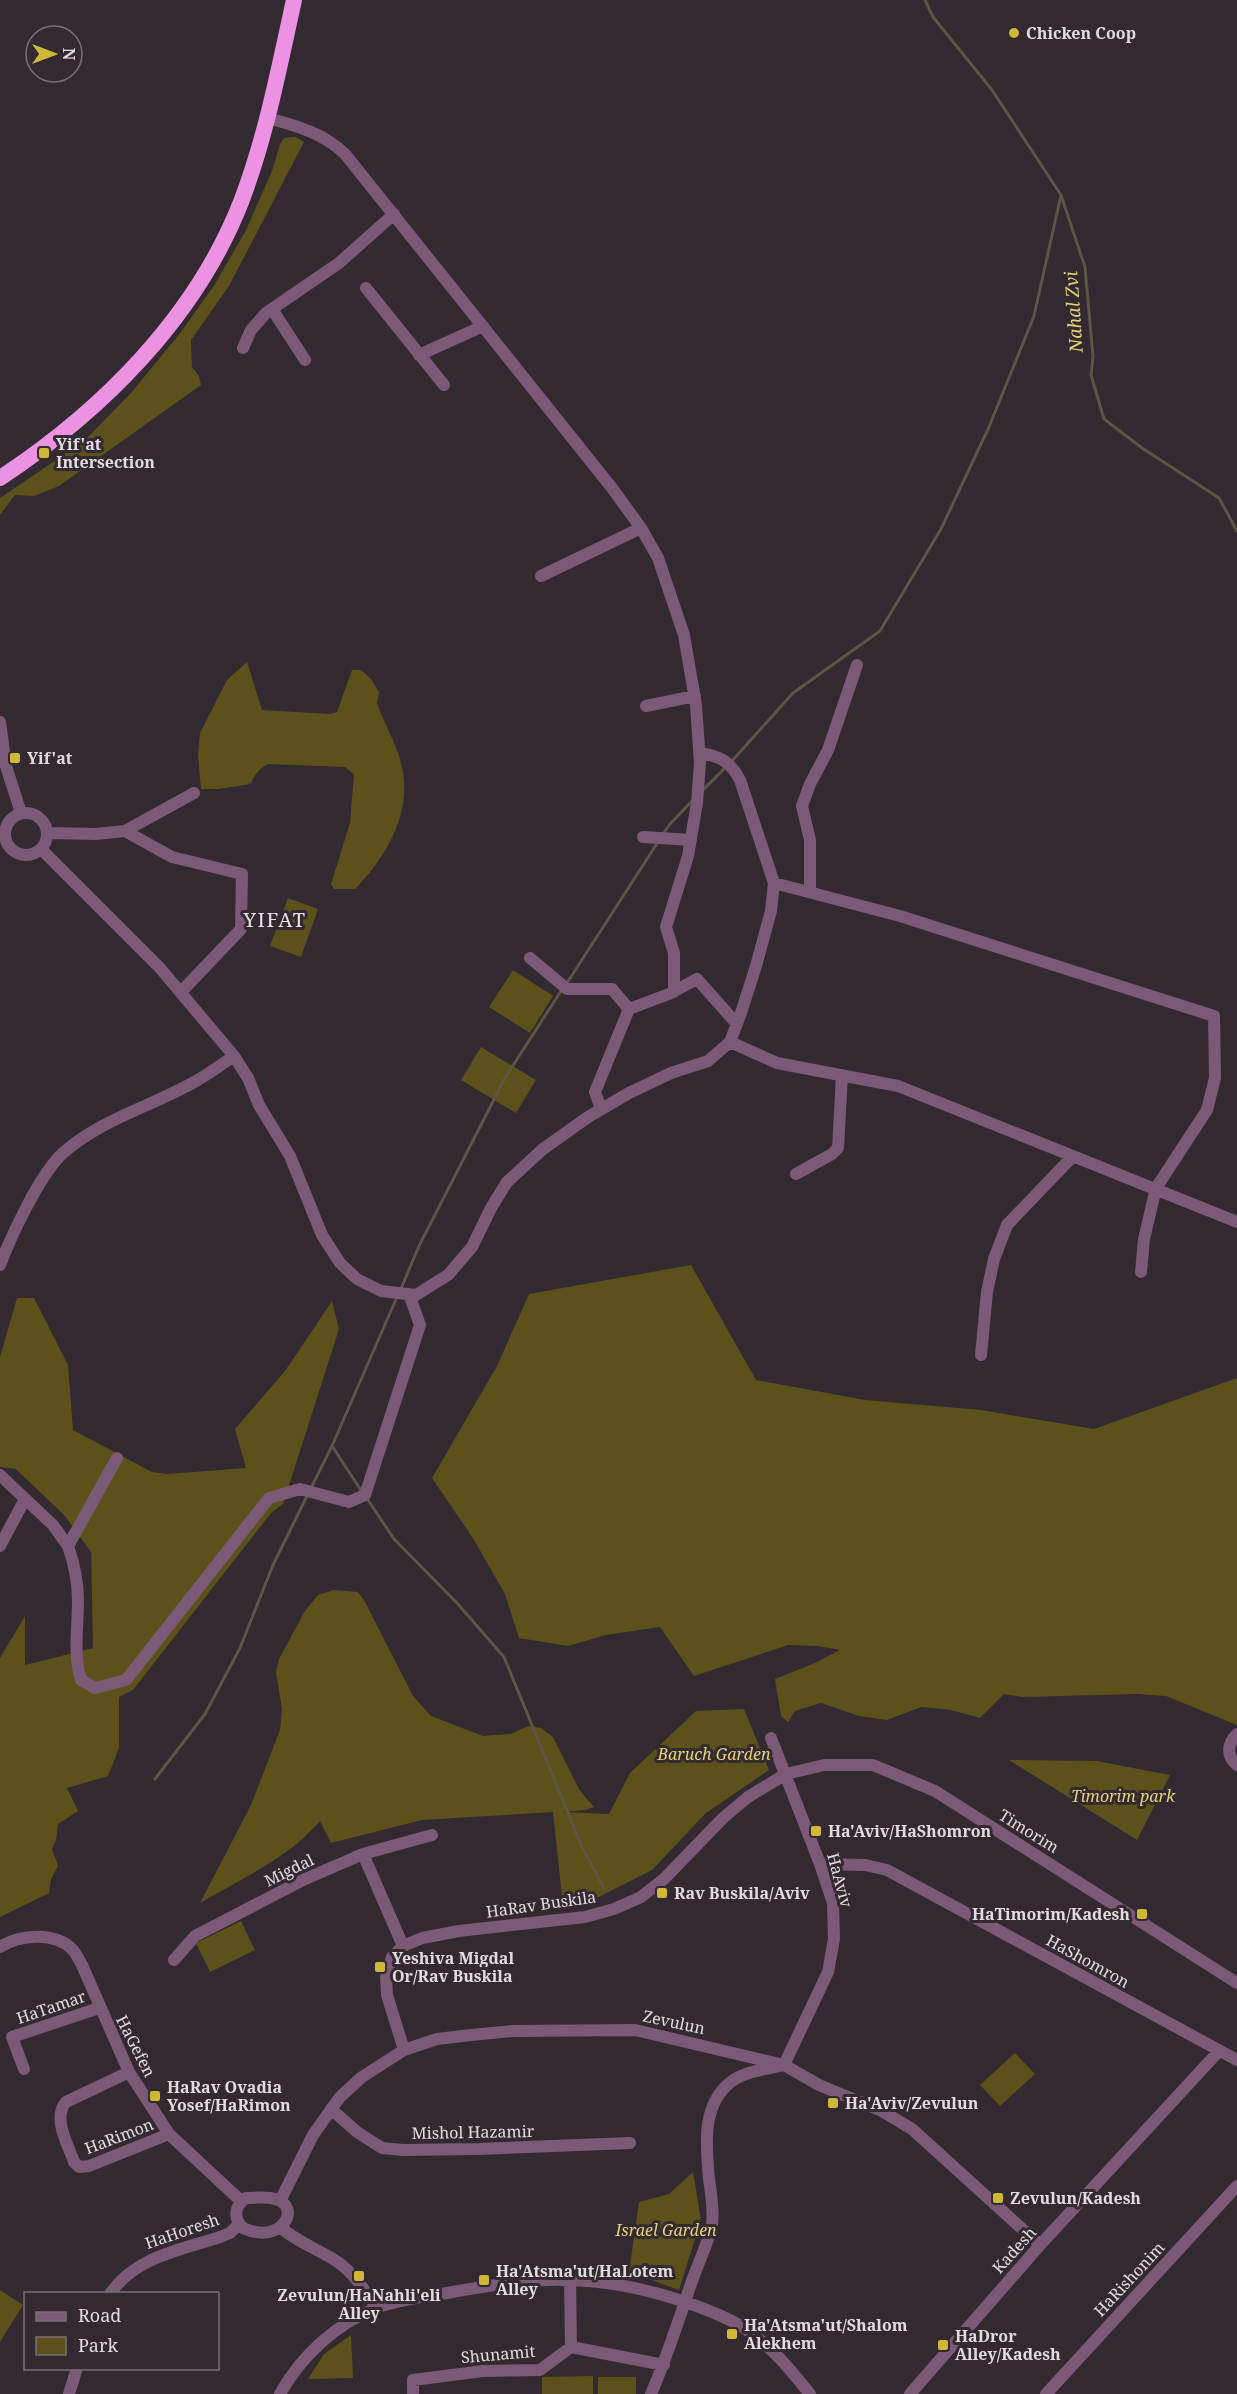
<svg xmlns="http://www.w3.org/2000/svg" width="1237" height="2394" font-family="'Noto Serif',serif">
<rect width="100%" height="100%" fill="#322931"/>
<path fill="#5c511a" d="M 296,137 L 304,142 L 229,286 L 191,340 L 192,367 L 199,376 L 201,385 L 59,486 L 34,496 L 15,495 L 0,515 L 0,498 L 84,441 L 131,393 L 181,332 L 215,284 L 246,230 L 272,171 L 280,144 L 284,138 Z
M 247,662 L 262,710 L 330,714 L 337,712 L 352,670 L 361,670 L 371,679 L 379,692 L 377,703 C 384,724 396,742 401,763 C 414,810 387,856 355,889 L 334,889 L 331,884 L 350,823 L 354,774 L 345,767 L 268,764 C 259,769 255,774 251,783 L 246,785 L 217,789 L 201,789 L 198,755 L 200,733 L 227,680 Z
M 288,898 L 318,909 L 301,957 L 270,946 Z
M 513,970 L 553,996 L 530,1033 L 489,1007 Z
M 481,1047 L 536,1080 L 516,1113 L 461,1080 Z
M 691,1265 L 756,1380 L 865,1400 L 981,1410 L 1094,1429 L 1237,1378 L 1237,1725 L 1166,1696 L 1138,1694 L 1022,1697 L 1004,1694 L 980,1718 L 951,1710 L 921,1707 L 887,1720 L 859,1716 L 821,1703 L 795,1711 L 788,1722 L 781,1716 L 775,1679 L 815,1663 L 840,1650 L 818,1646 L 788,1645 L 694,1676 L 660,1627 L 606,1635 L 568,1646 L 519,1638 L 505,1594 L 474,1540 L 432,1478 L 497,1366 L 529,1294 Z
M 17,1298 L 34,1298 L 68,1365 L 73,1430 L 152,1472 L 167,1474 L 246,1468 L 235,1429 L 285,1371 L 332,1301 L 339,1329 L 283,1504 L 271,1513 L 133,1690 L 119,1697 L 119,1748 L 108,1776 L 67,1788 L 78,1811 L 58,1824 L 56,1840 L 52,1849 L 58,1866 L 51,1879 L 49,1893 L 0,1917 L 0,1658 L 25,1616 L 25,1665 L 93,1648 L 91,1552 L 65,1516 L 16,1469 L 0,1467 L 0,1357 Z
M 334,1590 L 358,1592 L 364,1600 L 413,1696 L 431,1716 L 483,1736 L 511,1734 L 528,1726 L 541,1728 L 553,1737 L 580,1791 L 594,1807 L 586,1810 L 562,1812 L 609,1814 L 630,1773 L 696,1711 L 744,1709 L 769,1770 L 706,1813 L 652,1870 L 595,1899 L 562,1897 L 553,1812 L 422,1820 L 331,1843 L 320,1821 C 290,1857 241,1879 200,1903 L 251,1805 L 280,1730 L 282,1709 L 276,1672 L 279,1659 L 305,1611 L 318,1595 Z
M 1009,1760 L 1097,1761 L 1170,1775 L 1137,1840 Z
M 241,1921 L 255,1950 L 210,1972 L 196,1943 Z
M 1015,2053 L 1035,2074 L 1000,2106 L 980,2085 Z
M 693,2172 L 701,2220 L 679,2290 L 629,2272 L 639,2202 L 669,2194 Z
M 0,2290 L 23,2305 L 0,2342 Z
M 351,2335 L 353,2378 L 308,2379 L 324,2354 Z
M 593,2376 L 593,2394 L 542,2394 L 542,2377 Z
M 598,2377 L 636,2377 L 636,2394 L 598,2394 Z"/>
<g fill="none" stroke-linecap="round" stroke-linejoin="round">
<path stroke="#5d5644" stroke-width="3" d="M 925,0 L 933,17 L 992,90 L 1061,195 L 1085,267 L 1093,357 L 1091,375 L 1104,419 L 1142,448 L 1219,498 L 1237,531
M 731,762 L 793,693 L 880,631 L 941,529 L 989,427 L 1034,316 L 1061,195
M 701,792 L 726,767
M 663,834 L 670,824 L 692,801
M 567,983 L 658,842
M 400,1291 L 419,1246 L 505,1078 L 563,988
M 332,1446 L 362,1492
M 311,1488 L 332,1446 L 397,1297
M 366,1497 L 394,1539 L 457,1603 L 504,1657 L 582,1847 L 604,1888
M 155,1779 L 205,1714 L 240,1648 L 273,1565 L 308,1494"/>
<path stroke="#7d5978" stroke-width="12" d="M 268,118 C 297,126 323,133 345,154 L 612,488 L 641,528 L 658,558 L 684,635 L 696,705 L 700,763 L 697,803 L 688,856 L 666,927 L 674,953 L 674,992
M 366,288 L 444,385
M 272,309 L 305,360
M 243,348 L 251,330 L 266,313 L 339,263 L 394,214
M 419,355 L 483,326
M 541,576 L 641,528
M 646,706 L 695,696
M 0,722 L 6,766 L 21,813
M5 834a21 21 0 1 1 42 0a21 21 0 1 1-42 0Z
M 125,831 L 172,857 L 242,874 L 241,929 L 181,992
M 47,833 L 96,834 L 125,831 L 194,793
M 643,837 L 691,840
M 41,849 L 160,968 L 234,1056 L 248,1078 L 259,1105 L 290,1156 L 322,1235 L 340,1263 L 357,1279 L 381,1291 L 416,1295 L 448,1275 L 472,1247 L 491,1208 L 507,1182 L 543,1149 L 588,1117 L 629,1093 L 671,1073 L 708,1061 L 730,1042 L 741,1013 L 756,966 L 771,911 L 774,883 L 740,780 C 731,762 720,756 700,753
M 774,883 L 900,916 L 1214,1016 L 1215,1078 L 1207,1110 L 1156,1188 L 1144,1239 L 1141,1272
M 810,892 L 810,840 L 802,806 L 810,784 L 828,750 L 857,665
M 530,958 L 567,989 L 612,989 L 629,1009 L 595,1092 L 601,1109
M 629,1009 L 669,994 L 697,979 L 737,1024
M 730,1042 L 777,1063 L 898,1086 L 1237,1222
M 796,1174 L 832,1154 L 838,1148 L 842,1075
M 0,1265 C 12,1234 40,1174 63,1153 C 101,1119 153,1106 196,1081 C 209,1074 222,1064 234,1056
M 981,1355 L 987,1292 L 994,1259 L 1007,1225 L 1073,1156
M 117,1458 L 68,1546 C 74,1563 78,1582 78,1601 C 78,1627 73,1655 81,1680 L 95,1688 L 126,1680 L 269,1498 L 300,1489 L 349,1502 L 365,1495 L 420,1325 L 409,1294
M 0,1475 L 53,1525 L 68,1546
M 0,1546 L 25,1499
M 1237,1734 C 1227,1744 1226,1756 1237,1765
M 363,1854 L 403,1946
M 820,1864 L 865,1865 L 887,1870 L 1237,2060
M 0,1947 C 19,1935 54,1931 72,1949 C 76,1953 79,1960 82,1965 L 129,2072 L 169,2134 L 241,2201
M 174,1960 L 195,1936 L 303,1880 L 363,1854 L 432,1835
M 404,2050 L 387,1995 L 386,1977 L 392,1957 L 403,1946 L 422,1938 L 459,1931 L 585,1917 L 614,1909 L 641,1897 L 664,1879 L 723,1818 L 748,1797 L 786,1774 L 824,1765 L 873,1765 L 935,1791 L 1237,1983
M 24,2069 L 12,2037 L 99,2008
M 129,2072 L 66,2102 C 52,2118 68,2144 74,2162 L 79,2167 L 89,2166 L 169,2134
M 331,2109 L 357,2132 L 382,2148 L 403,2150 L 479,2149 L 630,2143
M 246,2198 C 255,2198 266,2196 275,2199 C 303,2206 282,2246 243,2228 C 233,2218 234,2206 246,2198 Z
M 280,2201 L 313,2135 L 340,2097 L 362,2077 L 404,2050 L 437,2039 L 471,2035 L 513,2031 L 635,2030 L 784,2065 L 819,2085 L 882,2111 L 912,2129 L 1040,2245
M 281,2228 C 298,2242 315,2248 333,2259 C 351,2269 366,2291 376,2308
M 570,2279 L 571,2347
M 110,2294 C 135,2257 180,2250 220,2237 L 230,2233 L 239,2224
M 69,2394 L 77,2368
M 280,2394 C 301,2356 336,2324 376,2308 C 398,2299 424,2297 447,2293 C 532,2277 592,2272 676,2299 C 701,2307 729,2317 750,2332 C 774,2349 792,2372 810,2394
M 413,2394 L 413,2380 L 483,2371 L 540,2370 L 571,2347 L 664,2365
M 651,2394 C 667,2357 679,2319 692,2281 C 698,2263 708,2244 712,2225 C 714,2210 711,2193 709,2179 C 706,2146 701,2104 732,2081 C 746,2071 768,2069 784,2065 L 828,1972 L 834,1939 L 833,1903 L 820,1864 L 771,1738
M 910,2394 L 1040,2245 L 1219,2051
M 1046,2394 L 1237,2186"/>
<path stroke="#eb93e2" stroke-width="16" d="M 0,478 C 102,411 196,317 241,202 C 266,137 279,68 294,0"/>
</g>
<g fill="#d0b837" stroke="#322931" stroke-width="2">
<circle cx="1014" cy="33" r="6"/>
<rect x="38" y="447" width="12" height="12" rx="3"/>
<rect x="9" y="752" width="12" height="12" rx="3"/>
<rect x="810" y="1825" width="12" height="12" rx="3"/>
<rect x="656" y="1887" width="12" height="12" rx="3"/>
<rect x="1136" y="1908" width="12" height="12" rx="3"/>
<rect x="374" y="1961" width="12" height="12" rx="3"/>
<rect x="149" y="2090" width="12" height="12" rx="3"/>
<rect x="827" y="2097" width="12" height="12" rx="3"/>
<rect x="992" y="2192" width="12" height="12" rx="3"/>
<rect x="353" y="2270" width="12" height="12" rx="3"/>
<rect x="478" y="2274" width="12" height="12" rx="3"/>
<rect x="726" y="2328" width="12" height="12" rx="3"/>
<rect x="937" y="2339" width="12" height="12" rx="3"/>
</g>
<g text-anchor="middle" stroke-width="6" stroke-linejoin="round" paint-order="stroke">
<g font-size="16" font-weight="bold" fill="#e2dce1" stroke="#322931" text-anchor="start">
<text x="1026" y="39">Chicken Coop</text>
<text x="56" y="450">Yif'at<tspan x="56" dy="18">Intersection</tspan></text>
<text x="27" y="764">Yif'at</text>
<text x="828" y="1837">Ha'Aviv/HaShomron</text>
<text x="674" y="1899">Rav Buskila/Aviv</text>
<text x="1130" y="1920" text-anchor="end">HaTimorim/Kadesh</text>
<text x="392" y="1964">Yeshiva Migdal<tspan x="392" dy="18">Or/Rav Buskila</tspan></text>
<text x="167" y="2093">HaRav Ovadia<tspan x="167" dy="18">Yosef/HaRimon</tspan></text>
<text x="845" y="2109">Ha'Aviv/Zevulun</text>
<text x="1010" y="2204">Zevulun/Kadesh</text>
<text x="496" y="2277">Ha'Atsma'ut/HaLotem<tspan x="496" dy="18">Alley</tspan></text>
<text x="359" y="2301" text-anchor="middle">Zevulun/HaNahli'eli<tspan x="359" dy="18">Alley</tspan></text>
<text x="744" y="2331">Ha'Atsma'ut/Shalom<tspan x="744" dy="18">Alekhem</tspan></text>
<text x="955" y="2342">HaDror<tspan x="955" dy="18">Alley/Kadesh</tspan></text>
</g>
<g font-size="16" font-style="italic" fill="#e5d377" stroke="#322931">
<text x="714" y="1760">Baruch Garden</text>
<text x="1123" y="1802">Timorim park</text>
<text x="666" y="2236">Israel Garden</text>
</g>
<g font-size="16" fill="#e2dce1" stroke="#322931">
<text transform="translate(1029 1831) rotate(32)" y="6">Timorim</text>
<text transform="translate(289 1870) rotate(-26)" y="6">Migdal</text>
<text transform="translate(840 1880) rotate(75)" y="6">HaAviv</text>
<text transform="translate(541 1904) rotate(-8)" y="6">HaRav Buskila</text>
<text transform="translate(1088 1961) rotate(29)" y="6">HaShomron</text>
<text transform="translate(51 2007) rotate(-19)" y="6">HaTamar</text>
<text transform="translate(674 2022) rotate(12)" y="6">Zevulun</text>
<text transform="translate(136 2046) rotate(63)" y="6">HaGefen</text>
<text transform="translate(473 2132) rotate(-1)" y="6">Mishol Hazamir</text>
<text transform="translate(119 2136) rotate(-21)" y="6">HaRimon</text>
<text transform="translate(182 2231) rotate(-19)" y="6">HaHoresh</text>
<text transform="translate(1014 2250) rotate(-48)" y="6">Kadesh</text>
<text transform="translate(1129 2279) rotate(-47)" y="6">HaRishonim</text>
<text transform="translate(498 2354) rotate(-5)" y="6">Shunamit</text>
</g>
<g font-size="18" font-style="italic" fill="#e7d478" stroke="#322931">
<text transform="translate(1074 312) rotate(-94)" y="6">Nahal Zvi</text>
</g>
<g font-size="20" letter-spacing="1.5" fill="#ebdfe9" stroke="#322931">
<text x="275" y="927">YIFAT</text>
</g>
</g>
<rect x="24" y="2292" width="195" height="78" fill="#322931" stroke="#787177" stroke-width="1.5"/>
<rect x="36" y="2312" width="30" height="9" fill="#7d5978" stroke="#787177" stroke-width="1.5"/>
<text x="78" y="2322" font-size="18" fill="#e2dce1">Road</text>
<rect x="36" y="2337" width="30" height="18" fill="#5c511a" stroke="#787177" stroke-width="1.5"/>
<text x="78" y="2352" font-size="18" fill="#e2dce1">Park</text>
<g transform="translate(54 54) rotate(90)"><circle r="28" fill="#322931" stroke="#787177" stroke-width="1.5"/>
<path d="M0-4.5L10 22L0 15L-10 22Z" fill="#d0b837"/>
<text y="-9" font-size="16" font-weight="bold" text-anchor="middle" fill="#e2dce1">N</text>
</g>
</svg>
